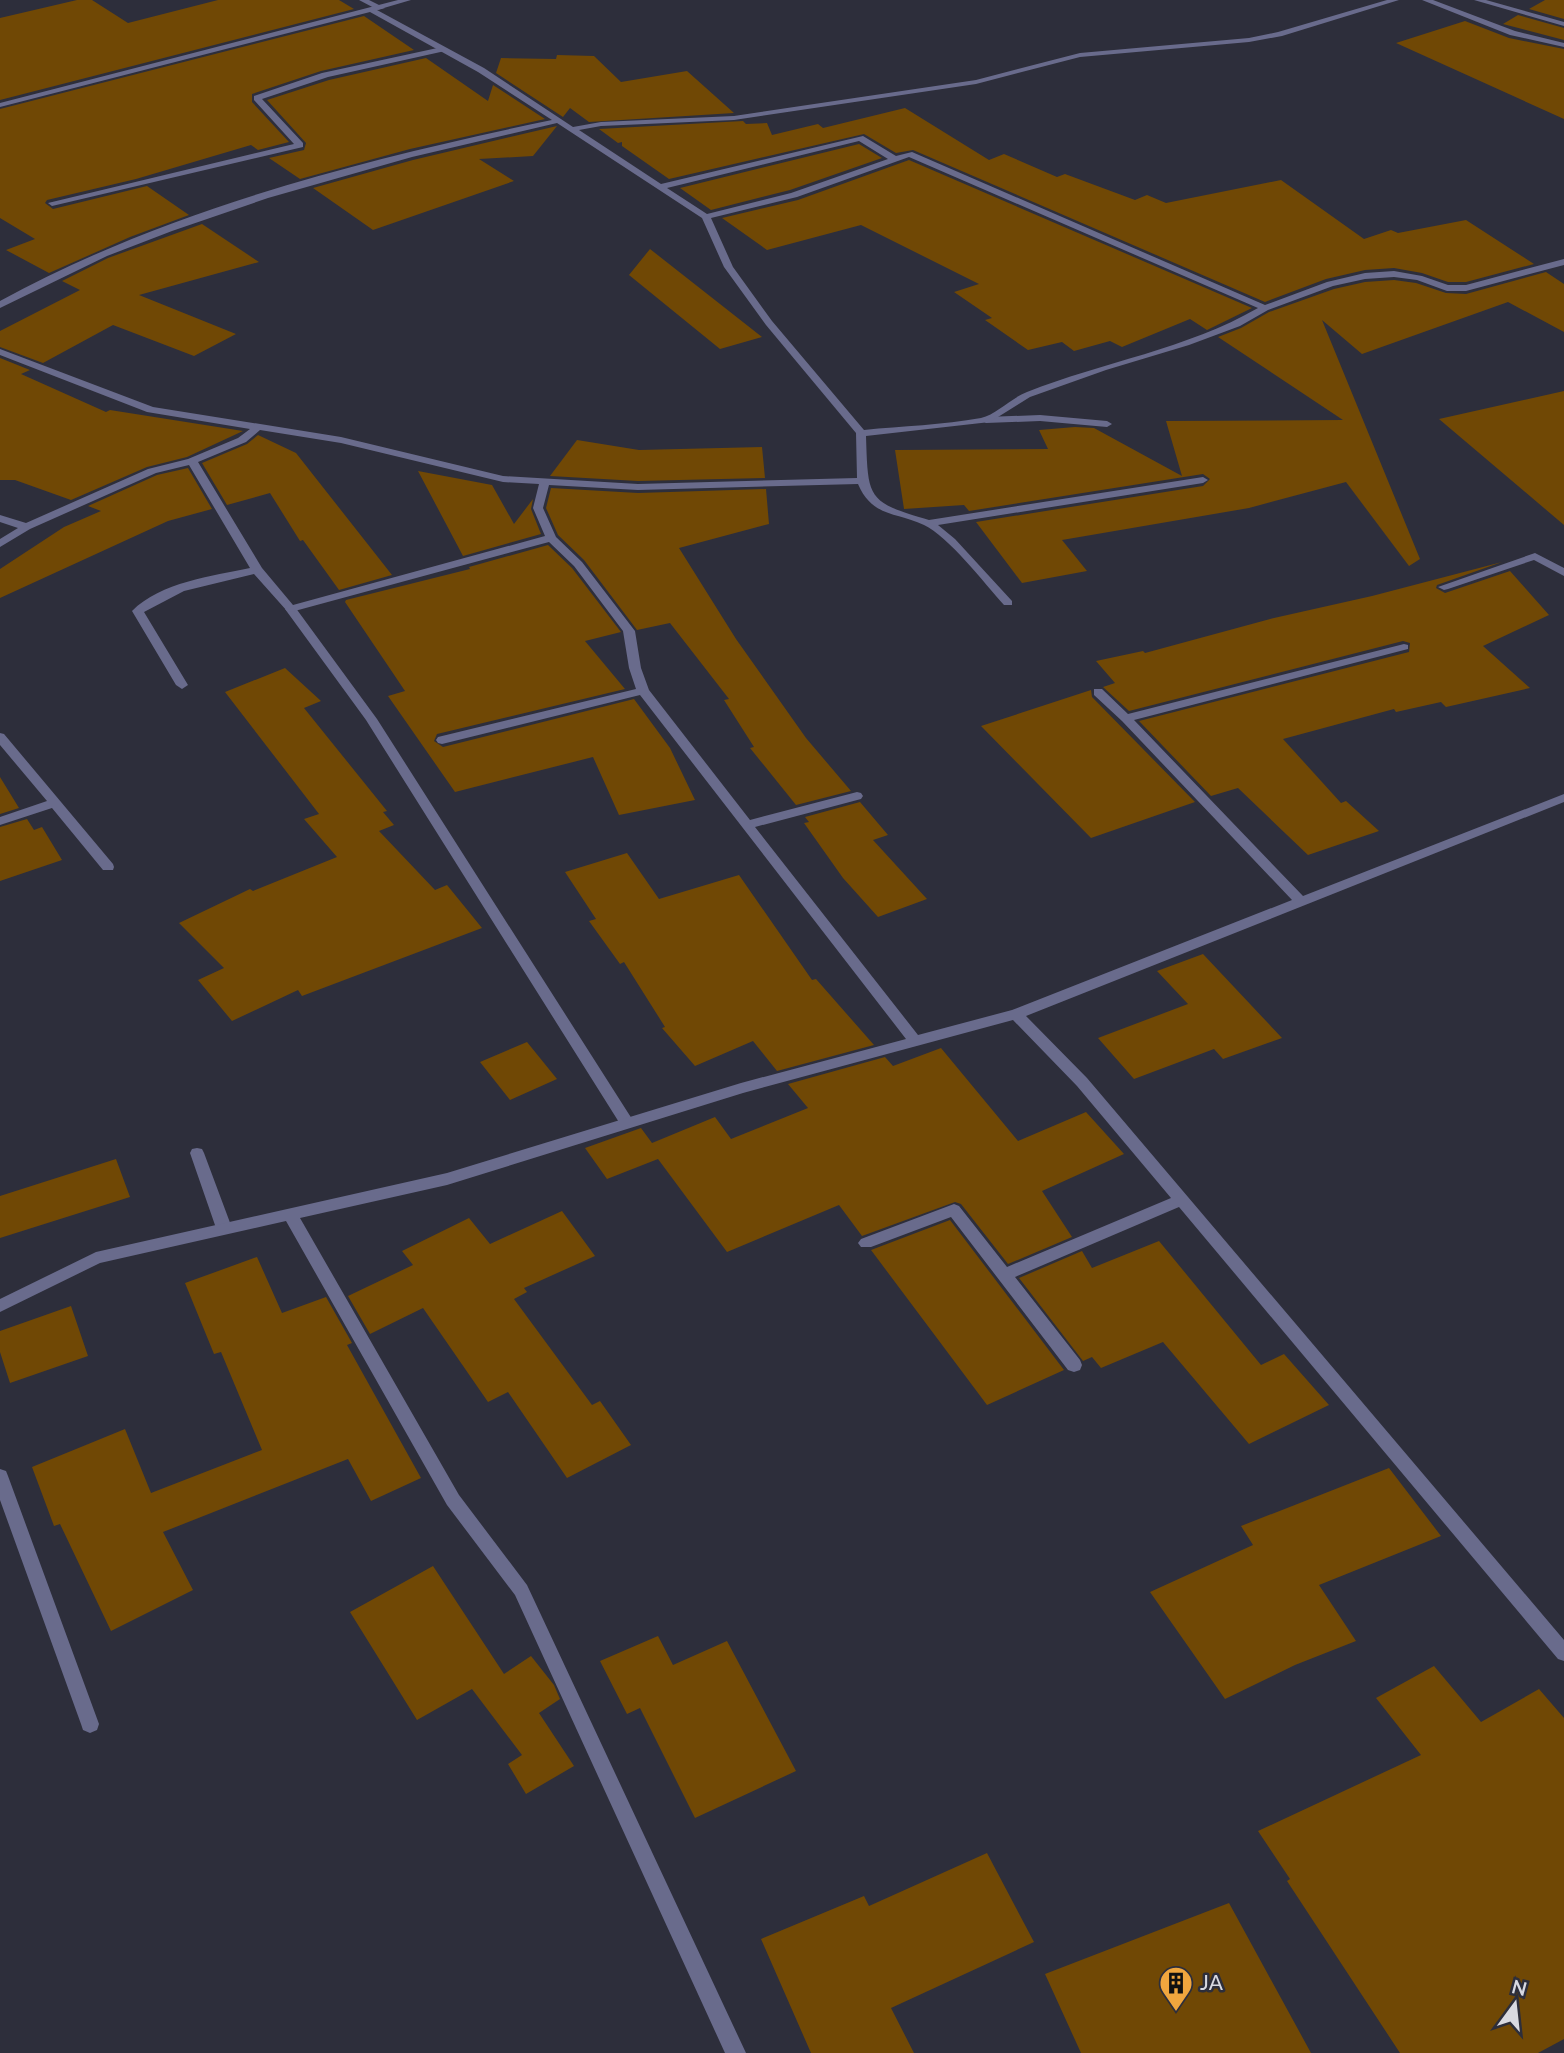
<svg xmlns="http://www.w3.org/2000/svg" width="1564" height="2053" font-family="Lato,sans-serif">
<rect width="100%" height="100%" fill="#2d2e3b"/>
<path fill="#704805" d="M 77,0 L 92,0 L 128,23 L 218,0 L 339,0 L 354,9 L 0,100 L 0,18 Z
M 1545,0 L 1564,0 L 1564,19 L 1529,9 Z
M 1518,15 L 1564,28 L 1564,40 L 1503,24 Z
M 364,16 L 414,50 L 321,71 L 252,94 L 252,102 L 289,142 L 258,150 L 251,145 L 136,179 L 47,200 L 45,203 L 53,209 L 147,186 L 189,215 L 130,237 L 49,273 L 6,250 L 35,239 L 0,218 L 0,109 Z
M 1465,21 L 1509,38 L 1564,49 L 1564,119 L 1396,43 Z
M 557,55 L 594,56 L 621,82 L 687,71 L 734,113 L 589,122 L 570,108 L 563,117 L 496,73 L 501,58 L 556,59 Z
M 426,58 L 488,101 L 493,85 L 545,119 L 410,149 L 300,179 L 269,158 L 304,150 L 306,143 L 267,100 L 329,80 Z
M 905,108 L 989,160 L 1004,154 L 1057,177 L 1065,174 L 1135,200 L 1147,195 L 1166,203 L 1281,180 L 1364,239 L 1391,230 L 1398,233 L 1466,220 L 1534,264 L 1466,282 L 1448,282 L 1422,273 L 1394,268 L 1365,270 L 1326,279 L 1265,302 L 913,150 L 896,153 L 864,134 L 669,179 L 622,146 L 622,142 L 618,143 L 599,129 L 743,121 L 746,124 L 767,123 L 772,135 L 818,124 L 823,128 Z
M 557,126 L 533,156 L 479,159 L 514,181 L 373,230 L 313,188 L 413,160 Z
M 859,144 L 882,158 L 790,190 L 711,210 L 680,188 Z
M 909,160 L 1252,308 L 1207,330 L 1190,319 L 1122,347 L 1110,341 L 1074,351 L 1062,342 L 1028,350 L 985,320 L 992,318 L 954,292 L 979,284 L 861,225 L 767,250 L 722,218 L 798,200 Z
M 202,224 L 259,262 L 139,295 L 236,334 L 194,356 L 113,325 L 43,363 L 0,347 L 0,331 L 80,290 L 62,281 L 108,258 Z
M 650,249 L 762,337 L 720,349 L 629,275 Z
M 1546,272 L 1564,284 L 1564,332 L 1508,302 L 1362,354 L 1322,320 L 1420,559 L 1409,566 L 1346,482 L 1249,508 L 1062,540 L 1087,571 L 1022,583 L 976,522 L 1203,486 L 1210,479 L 1203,474 L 969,511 L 964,505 L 904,509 L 895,450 L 1048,449 L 1039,430 L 1075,427 L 1094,428 L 1182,476 L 1166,421 L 1343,420 L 1218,337 L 1241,328 L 1269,312 L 1334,289 L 1365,282 L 1394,280 L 1416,283 L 1446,293 L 1466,294 Z
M 0,358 L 30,370 L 21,374 L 106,412 L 110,410 L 243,431 L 187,457 L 147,467 L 71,500 L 15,480 L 0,480 Z
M 1564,391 L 1564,525 L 1439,419 Z
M 258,435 L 296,453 L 392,575 L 339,590 L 303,540 L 300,541 L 270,493 L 227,505 L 202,463 L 247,444 Z
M 577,440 L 639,450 L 762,447 L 765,478 L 638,481 L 550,476 Z
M 188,468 L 212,509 L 168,521 L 0,598 L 0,569 L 64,527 L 101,511 L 88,506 L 157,475 Z
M 418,471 L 492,485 L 514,524 L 533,499 L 531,509 L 541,534 L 463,556 Z
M 551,488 L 638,493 L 766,489 L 769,524 L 679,548 L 736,639 L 806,738 L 851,791 L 796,805 L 750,748 L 754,747 L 724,700 L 729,699 L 670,623 L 637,630 L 584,560 L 558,535 L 546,508 Z
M 548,545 L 572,568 L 621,632 L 585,641 L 625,689 L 437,734 L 434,741 L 443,747 L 634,699 L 670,748 L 695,800 L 619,815 L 593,757 L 455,792 L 388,696 L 405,691 L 345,602 L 346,600 L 470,569 L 469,567 Z
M 1502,562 L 1437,585 L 1436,588 L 1445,593 L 1510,571 L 1549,615 L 1483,646 L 1530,688 L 1446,707 L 1441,702 L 1396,712 L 1394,709 L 1283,739 L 1341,803 L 1346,801 L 1379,831 L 1308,855 L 1238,788 L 1211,796 L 1139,721 L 1409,652 L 1410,643 L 1403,641 L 1129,711 L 1103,687 L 1115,683 L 1096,661 L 1143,651 L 1145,653 L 1274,618 L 1372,596 Z
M 285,668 L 321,701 L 304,708 L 387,811 L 383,812 L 394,825 L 379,831 L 435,890 L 447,885 L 482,928 L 302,996 L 298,990 L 232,1021 L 198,980 L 224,968 L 179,923 L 250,889 L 253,891 L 337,857 L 304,819 L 319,814 L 225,692 Z
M 1091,690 L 1092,697 L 1195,802 L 1091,838 L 981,726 Z
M 0,777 L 19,808 L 0,814 Z
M 860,802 L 888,835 L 873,840 L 927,899 L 878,917 L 843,878 L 804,823 L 809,822 L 805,817 Z
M 27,819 L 34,830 L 42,827 L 62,860 L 0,881 L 0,827 Z
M 627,853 L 659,899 L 739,875 L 812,980 L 816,979 L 874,1045 L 777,1071 L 753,1041 L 695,1066 L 662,1028 L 665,1027 L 624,962 L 620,964 L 589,921 L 596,919 L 565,872 Z
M 1203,954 L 1282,1038 L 1223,1059 L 1214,1049 L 1134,1079 L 1098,1038 L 1188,1004 L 1157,971 Z
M 527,1042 L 557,1079 L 510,1100 L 480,1062 Z
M 941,1048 L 1018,1141 L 1086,1112 L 1124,1154 L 1042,1191 L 1072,1237 L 1008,1264 L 961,1204 L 955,1202 L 862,1236 L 839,1205 L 727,1252 L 658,1159 L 607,1179 L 585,1148 L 641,1128 L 652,1143 L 715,1117 L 731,1139 L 808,1108 L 788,1084 L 885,1057 L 893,1066 Z
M 116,1159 L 130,1197 L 0,1238 L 0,1196 Z
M 562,1211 L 595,1256 L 524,1288 L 527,1292 L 514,1299 L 592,1405 L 600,1401 L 631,1445 L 567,1478 L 508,1392 L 488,1402 L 423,1308 L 370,1334 L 348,1296 L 413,1265 L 402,1251 L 469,1218 L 490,1244 Z
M 950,1220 L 1064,1370 L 987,1405 L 871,1250 Z
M 1159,1241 L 1261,1365 L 1284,1354 L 1329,1405 L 1249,1444 L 1163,1342 L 1101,1368 L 1092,1357 L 1083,1361 L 1019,1278 L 1082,1251 L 1092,1268 Z
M 257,1257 L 282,1313 L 326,1297 L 352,1343 L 347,1345 L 421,1478 L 371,1501 L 348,1459 L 163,1532 L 193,1590 L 111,1631 L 60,1524 L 54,1526 L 32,1467 L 125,1429 L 151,1493 L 262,1450 L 221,1352 L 214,1354 L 185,1283 Z
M 71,1306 L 88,1356 L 10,1383 L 0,1352 L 0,1331 Z
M 1389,1468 L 1441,1536 L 1319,1585 L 1356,1641 L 1295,1665 L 1225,1699 L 1150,1592 L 1253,1545 L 1241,1526 Z
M 433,1566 L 504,1674 L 531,1656 L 554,1685 L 560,1699 L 539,1713 L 574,1766 L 526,1794 L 508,1764 L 522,1755 L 472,1689 L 417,1720 L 350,1612 Z
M 658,1636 L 673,1665 L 727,1641 L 796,1771 L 695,1818 L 640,1708 L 627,1714 L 600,1661 Z
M 1434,1666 L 1481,1722 L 1539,1689 L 1564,1718 L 1564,2039 L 1538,2053 L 1400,2053 L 1287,1881 L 1290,1879 L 1258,1831 L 1421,1755 L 1376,1698 Z
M 987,1853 L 1034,1942 L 891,2008 L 914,2053 L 811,2053 L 761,1939 L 864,1896 L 869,1906 Z
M 1229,1903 L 1311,2053 L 1081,2053 L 1045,1974 Z"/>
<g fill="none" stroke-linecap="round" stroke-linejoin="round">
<path fill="#696b8c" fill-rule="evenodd" d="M 359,0 L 369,0 L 385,8 L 378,10 Z
M 442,47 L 445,47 L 445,51 L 328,77 L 262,99 L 303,143 L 303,147 L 52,206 L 48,203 L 294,144 L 254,100 L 254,96 L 322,73 Z
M 1040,415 L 1107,421 L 1112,424 L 1107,427 L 1040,421 L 986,423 L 981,420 L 986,417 Z
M 291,606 L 295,607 L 377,719 L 632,1119 L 634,1123 L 632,1127 L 622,1127 L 366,720 L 285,609 Z
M 197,1148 L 202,1149 L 204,1153 L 232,1228 L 229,1232 L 219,1232 L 216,1228 L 190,1153 L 192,1149 Z"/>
<path fill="#696b8c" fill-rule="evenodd" d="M 398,0 L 411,0 L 377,10 L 484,68 L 573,127 L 601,122 L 734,116 L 976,80 L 1080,53 L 1249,38 L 1278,32 L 1387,0 L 1399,0 L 1282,36 L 1249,42 L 1080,57 L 976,84 L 734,120 L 601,126 L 579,130 L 661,184 L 863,136 L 896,156 L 912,152 L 1265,305 L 1327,282 L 1365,273 L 1394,271 L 1422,276 L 1448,285 L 1466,285 L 1564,259 L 1564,265 L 1466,291 L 1447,291 L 1417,280 L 1394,277 L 1365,279 L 1333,286 L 1268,310 L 1240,326 L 1189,345 L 1106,370 L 1030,397 L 990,422 L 866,436 C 868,499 867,502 929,520 L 1203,477 L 1208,480 L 1203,483 L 938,525 L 955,539 L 1012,601 L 1012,605 L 1004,605 C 985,584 948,536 924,525 C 896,512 872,517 858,484 L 638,490 L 549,485 L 543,508 L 556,537 L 582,562 L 635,631 L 641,668 L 649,690 L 750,820 L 857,792 L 861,793 L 863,796 L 861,799 L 755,827 L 918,1035 L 1012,1010 L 1292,900 L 1122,721 L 1094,695 L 1094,689 L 1102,689 L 1128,714 L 1404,644 L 1408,645 L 1408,649 L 1134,720 L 1303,896 L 1564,794 L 1564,802 L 1026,1016 L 1087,1078 L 1564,1640 L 1564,1661 L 1558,1659 L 1179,1207 L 1015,1277 L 1080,1360 L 1082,1365 L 1080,1370 L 1074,1372 L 1068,1370 L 951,1217 L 871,1247 L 861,1247 L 858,1243 L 861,1239 L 954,1204 L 959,1206 L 1007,1267 L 1171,1198 L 1077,1086 L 1013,1020 L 743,1093 L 447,1185 L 300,1218 L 459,1495 L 527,1585 L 746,2053 L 725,2053 L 515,1595 L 447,1505 L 286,1221 L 100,1263 L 0,1312 L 0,1299 L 96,1252 L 447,1173 L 741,1083 L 906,1039 L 640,695 L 442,744 L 438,743 L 436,740 L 438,737 L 636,689 L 629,668 L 623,631 L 574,566 L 549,542 L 291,612 L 287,611 L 254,574 L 184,591 L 144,612 L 188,685 L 182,689 L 176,685 L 132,611 C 161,582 212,576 250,568 L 189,465 L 156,473 L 30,529 L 0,547 L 0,539 L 18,528 L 0,522 L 0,515 L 26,523 L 148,469 L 188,459 L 238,438 L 250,429 L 147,412 L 0,355 L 0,349 L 153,407 L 341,437 L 503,476 L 638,484 L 857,478 L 856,433 L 766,325 L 724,267 L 702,218 L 557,123 L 412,157 L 268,198 L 172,231 L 107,256 L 0,308 L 0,301 C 168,209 365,159 552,120 L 478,72 L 370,12 L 0,107 L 0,103 ZM 859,141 L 888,159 L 791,193 L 707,214 L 667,188 ZM 909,157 L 1258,308 C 1187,349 1103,362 1027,392 C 1011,398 997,414 981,418 C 943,425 902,426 864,430 L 772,321 L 733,267 L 711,218 L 797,197 ZM 260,430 L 341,443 L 503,482 L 539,484 L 533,508 L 545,536 L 293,605 L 262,568 L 198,462 L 246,442 Z
M 1422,0 L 1433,0 L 1515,31 L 1564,43 L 1564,47 L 1510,35 Z
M 1474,0 L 1486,0 L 1564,22 L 1564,26 Z
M 1535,553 L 1564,568 L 1564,576 L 1534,560 L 1448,589 L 1444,590 L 1438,587 Z
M 0,733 L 4,734 L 113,864 L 114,867 L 113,870 L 103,870 L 52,808 L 0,825 L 0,817 L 47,801 L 0,745 Z
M 0,1469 L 6,1471 L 8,1476 L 99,1724 L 97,1730 L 90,1733 L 83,1730 L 81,1724 L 0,1500 Z"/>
</g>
<defs>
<symbol id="building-pin" viewBox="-11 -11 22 30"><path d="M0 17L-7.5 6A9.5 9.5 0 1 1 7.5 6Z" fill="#f0a63e" stroke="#2d2e3b"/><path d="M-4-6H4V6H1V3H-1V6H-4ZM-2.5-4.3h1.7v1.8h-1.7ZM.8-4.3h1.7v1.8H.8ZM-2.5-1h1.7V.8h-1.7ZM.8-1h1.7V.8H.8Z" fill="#111"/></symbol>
</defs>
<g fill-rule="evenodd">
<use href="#building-pin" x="1157" y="1964" width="38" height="52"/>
</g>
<g text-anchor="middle" stroke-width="5" stroke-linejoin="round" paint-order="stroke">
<g font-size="21" fill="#d8d9e1" stroke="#2d2e3b" text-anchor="start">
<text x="1200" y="1990">JA</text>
</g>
</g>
<g transform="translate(1515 2004) rotate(15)" stroke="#2d2e3b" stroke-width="5" paint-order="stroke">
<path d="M0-5L12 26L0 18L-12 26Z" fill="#d8d9e1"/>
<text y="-10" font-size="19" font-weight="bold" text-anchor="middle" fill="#d8d9e1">N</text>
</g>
</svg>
